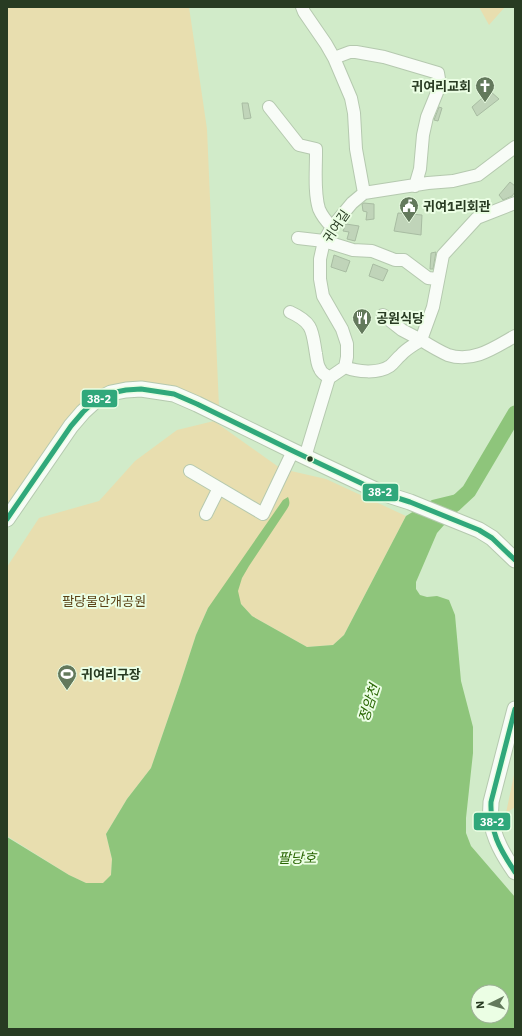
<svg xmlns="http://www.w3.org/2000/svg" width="522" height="1036" font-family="'IBM Plex Sans','Noto Sans KR',sans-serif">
<rect width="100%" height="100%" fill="#d1ebc9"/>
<path fill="#e8deaf" d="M 7,7 L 189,7 L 207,129 L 219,407 L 176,388 L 94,396 L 7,510 Z
M 479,7 L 505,7 L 489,25 Z
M 214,421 L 280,468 L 291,471 L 326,479 L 406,516 L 344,635 L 333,645 L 307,647 L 252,616 L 241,604 L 208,608 L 196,635 L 180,684 L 151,768 L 127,799 L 106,834 L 112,859 L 111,875 L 104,883 L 86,883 L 69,875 L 7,836 L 7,567 L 39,518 L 99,501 L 135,461 L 177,430 Z
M 515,770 L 515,807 L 506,813 Z"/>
<path fill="#8ec57b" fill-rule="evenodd" d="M 469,491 L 459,508 L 437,533 L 416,582 L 416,589 L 420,595 L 427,597 L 437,596 L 449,600 L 455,615 L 461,681 L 473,727 L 473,753 L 466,818 L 466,833 L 471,846 L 515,897 L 515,1029 L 7,1029 L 7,837 L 69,875 L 86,883 L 103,883 L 111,875 L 112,859 L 106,834 L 127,799 L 151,768 L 180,684 L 196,635 L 208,608 L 283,500 L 288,497 C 290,502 290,505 287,509 L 249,566 L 242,578 L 238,591 L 241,604 L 252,616 L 307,647 L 333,645 L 344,635 L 406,516 L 432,500 ZM 478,992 L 502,992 L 502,1016 L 478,1016 Z"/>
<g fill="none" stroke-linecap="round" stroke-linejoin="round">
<path stroke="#8ec57b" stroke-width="15" d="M 454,505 L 469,491 L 515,413"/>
</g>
<path fill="#c0d4b9" stroke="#a8bca2" d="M 490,91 L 499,99 L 477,116 L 472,107 Z
M 242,103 L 248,103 L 251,118 L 244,119 Z
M 439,107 L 442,108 L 438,121 L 434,120 Z
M 510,182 L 515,186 L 515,192 L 512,196 L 503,200 L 499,195 Z
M 364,203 L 374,204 L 374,219 L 366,220 L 367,212 L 363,211 L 362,204 Z
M 398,213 L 422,215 L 421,235 L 394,231 Z
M 346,224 L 359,226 L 355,241 L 347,239 L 349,232 L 343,231 Z
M 436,252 L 433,269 L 430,269 L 431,253 Z
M 334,255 L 350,261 L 346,272 L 331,267 Z
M 373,264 L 388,270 L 383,281 L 369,276 Z"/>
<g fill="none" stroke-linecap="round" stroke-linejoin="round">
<defs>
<path id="minor" d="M 302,7 L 304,12 L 326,44 L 334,58 L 351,98 L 354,113 L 356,149 L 364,193
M 334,58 L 350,52 L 356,52 L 384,57 L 438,73 L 440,85 L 427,117 L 423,135 L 420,169 L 415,186
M 269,107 L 299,145 L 316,149 L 316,154 C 316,171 314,193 319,209 C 322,216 327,222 332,227
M 298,238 L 324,241 L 353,250 L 372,251 L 395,260 L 404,260 L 428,278 L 437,279
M 290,312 C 314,323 312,331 316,354 C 317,359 317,365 320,369 C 321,373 326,375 329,378
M 383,315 L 402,330 L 421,340 L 433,307 L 443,255 L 477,218 L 515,203
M 345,367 C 357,372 378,374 390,366 C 394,363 397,358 401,355 C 406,349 414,345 421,340 C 429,345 439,351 448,355 C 473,363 494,348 515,336
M 305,457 L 329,378 L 345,367 L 347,357 L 347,344 L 342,329 L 323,296 L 320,279 L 320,259 L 324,241 L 332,227 L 352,203 L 364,193 L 428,183 L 453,181 L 478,175 L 515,147
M 190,471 L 263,514 L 293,451
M 206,514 L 219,488"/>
<path id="major" d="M 7,519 L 71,426 L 83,412 L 95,401 L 111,393 L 126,390 L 141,389 L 174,394 L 197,404 L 293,451 L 382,493 L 410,502 L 479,530 L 492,538 L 515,560
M 515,709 L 491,802 C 491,808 490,813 491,818 C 493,838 504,856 515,872"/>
</defs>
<use href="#minor" stroke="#b5c9af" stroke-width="14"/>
<use href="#major" stroke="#b5c9af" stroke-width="17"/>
<use href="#minor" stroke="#f8fcf7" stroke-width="12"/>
<use href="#major" stroke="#f8fcf7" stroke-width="15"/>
<defs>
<path id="bus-1" d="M 7,519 L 71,426 L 83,412 L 95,401 L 111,393 L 126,390 L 141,389 L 174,394 L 197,404 L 293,451 L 382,493 L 410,502 L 479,530 L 492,538 L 515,560
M 515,709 L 491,802 C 490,832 499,848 515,872"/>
</defs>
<use href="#bus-1" stroke="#ebfee4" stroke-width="8"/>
<use href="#bus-1" stroke="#30a87b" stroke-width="5"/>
</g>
<defs>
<symbol id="church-pin" viewBox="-11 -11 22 30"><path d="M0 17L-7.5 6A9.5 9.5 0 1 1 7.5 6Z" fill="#63795c" stroke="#ebfee4"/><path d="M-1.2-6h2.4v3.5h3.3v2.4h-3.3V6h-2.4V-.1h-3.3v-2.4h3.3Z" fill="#fff"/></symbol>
<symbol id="civic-pin" viewBox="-11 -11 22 30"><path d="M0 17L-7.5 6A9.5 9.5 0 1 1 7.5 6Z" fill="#63795c" stroke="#ebfee4"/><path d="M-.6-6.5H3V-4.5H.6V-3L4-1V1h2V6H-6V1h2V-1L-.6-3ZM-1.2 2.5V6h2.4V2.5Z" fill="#fff"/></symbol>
<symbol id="restaurant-pin" viewBox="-11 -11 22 30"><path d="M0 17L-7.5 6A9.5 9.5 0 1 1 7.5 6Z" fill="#63795c" stroke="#ebfee4"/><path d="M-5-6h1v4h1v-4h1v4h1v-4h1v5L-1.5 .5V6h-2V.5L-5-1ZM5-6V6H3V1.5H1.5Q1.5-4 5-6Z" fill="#fff"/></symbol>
<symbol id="stadium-pin" viewBox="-11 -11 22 30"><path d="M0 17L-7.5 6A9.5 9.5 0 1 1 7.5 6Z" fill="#63795c" stroke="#ebfee4"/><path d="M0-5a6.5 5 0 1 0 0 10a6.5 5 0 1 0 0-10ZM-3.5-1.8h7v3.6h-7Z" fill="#fff"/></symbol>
</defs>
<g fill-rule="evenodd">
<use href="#church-pin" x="474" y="75" width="22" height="30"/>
<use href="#civic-pin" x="398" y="195" width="22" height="30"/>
<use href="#restaurant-pin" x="351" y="307" width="22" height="30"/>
<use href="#stadium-pin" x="56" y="663" width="22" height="30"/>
</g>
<circle fill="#283b22" stroke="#ebfee4" stroke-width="1.5" cx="310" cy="459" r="3.5"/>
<g text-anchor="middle" stroke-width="4" stroke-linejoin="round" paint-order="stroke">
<g font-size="13" font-weight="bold" fill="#283b22" stroke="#ebfee4" text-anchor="start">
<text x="471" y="91" text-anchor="end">귀여리교회</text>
<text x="423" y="211">귀여1리회관</text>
<text x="376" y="323">공원식당</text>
<text x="81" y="679">귀여리구장</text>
</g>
<g font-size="13" fill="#283b22" stroke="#ebfee4">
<text transform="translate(336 226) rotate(-56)" y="5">귀여길</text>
</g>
<g font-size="13" fill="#5a4115" stroke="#ebfee4">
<text x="104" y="606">팔당물안개공원</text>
</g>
<g font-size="14" font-style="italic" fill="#296603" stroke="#ebfee4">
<text transform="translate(369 703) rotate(-72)" y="5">정암천</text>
<text x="297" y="863">팔당호</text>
</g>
</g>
<g stroke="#ebfee4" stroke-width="1.5">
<rect x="81" y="389" width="37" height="19" rx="4" fill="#30a87b"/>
<rect x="362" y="483" width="37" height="19" rx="4" fill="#30a87b"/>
<rect x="473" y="812" width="38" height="19" rx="4" fill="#30a87b"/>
</g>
<g font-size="11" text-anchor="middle" font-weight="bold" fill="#fff">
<text x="99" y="403">38-2</text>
<text x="380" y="496">38-2</text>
<text x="492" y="826">38-2</text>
</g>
<rect width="522" height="1036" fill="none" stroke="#283b22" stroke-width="16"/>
<g transform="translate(490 1004) rotate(265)"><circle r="19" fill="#ebfee4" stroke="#9db096"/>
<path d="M0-3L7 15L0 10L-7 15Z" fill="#63795c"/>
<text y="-6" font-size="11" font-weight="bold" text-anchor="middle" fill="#283b22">N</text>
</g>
</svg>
